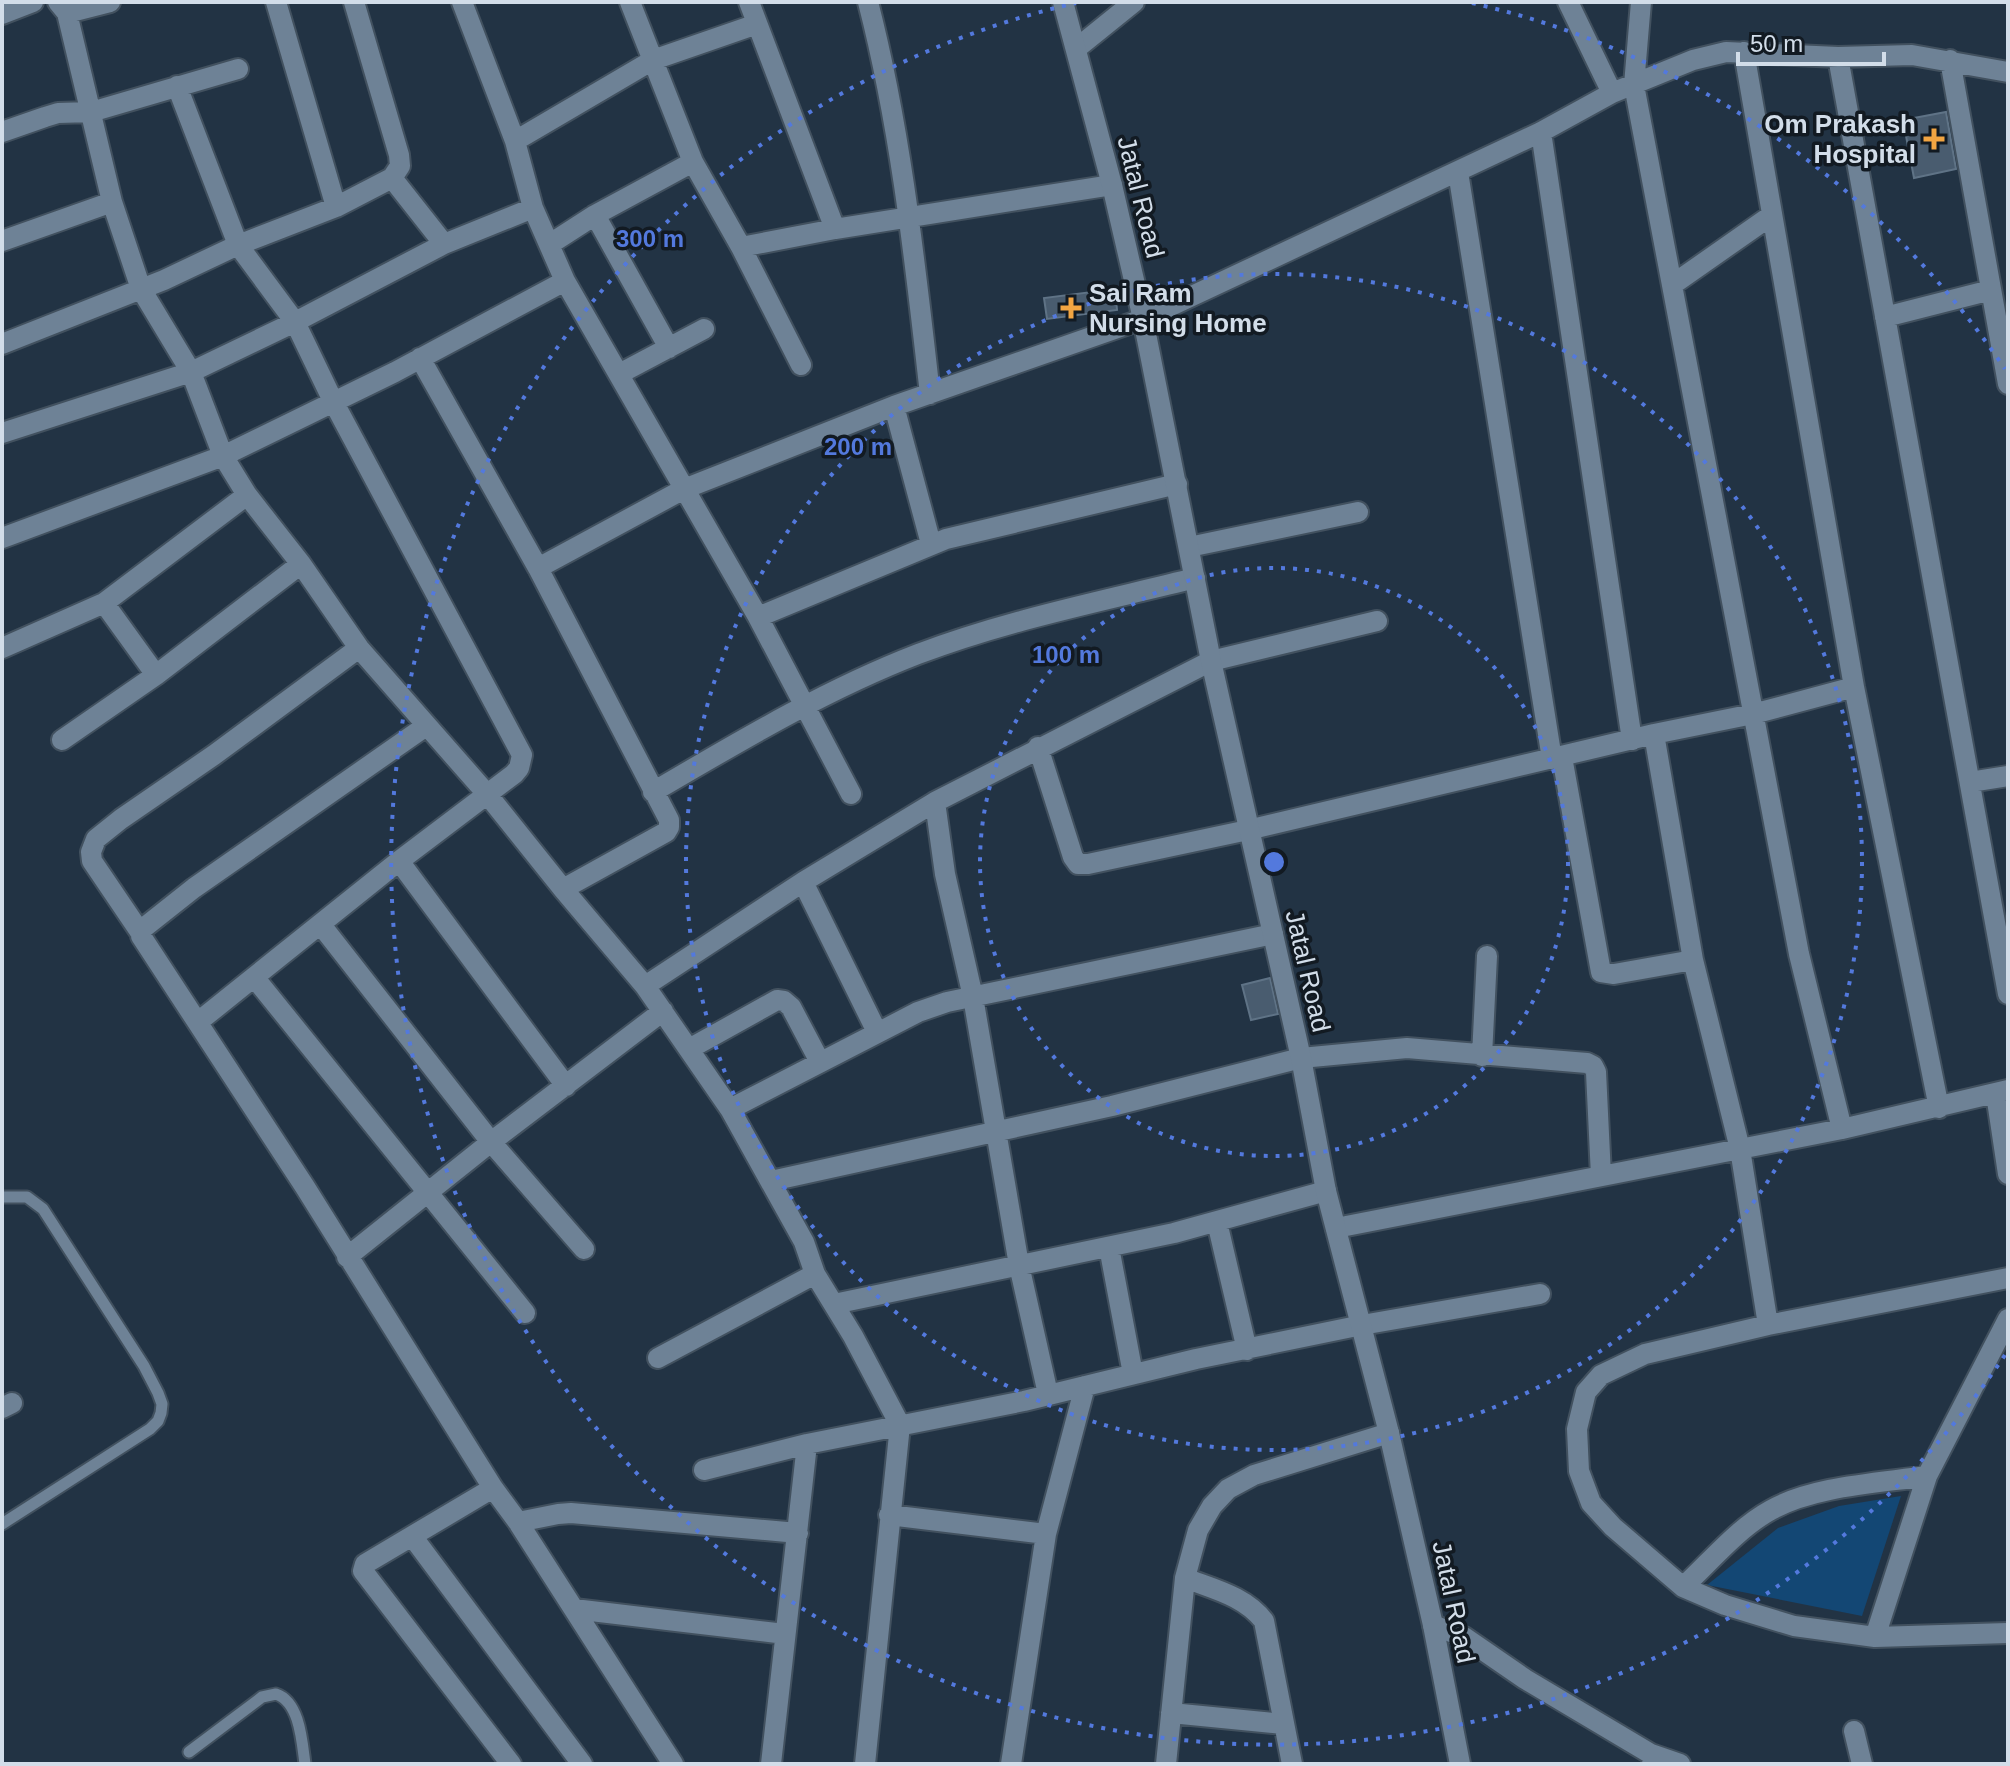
<svg xmlns="http://www.w3.org/2000/svg" width="2010" height="1766" font-family="Arial,sans-serif">
<rect width="100%" height="100%" fill="#234"/>
<path fill="#134774" d="M 1901,1496 L 1862,1616 L 1707,1585 L 1778,1528 L 1839,1506 Z"/>
<path fill="#495c6f" stroke="#5f7386" stroke-width="2" d="M 1946,112 L 1956,169 L 1914,178 L 1903,120 Z
M 1115,289 L 1117,310 L 1047,319 L 1044,298 Z
M 1270,978 L 1278,1014 L 1251,1020 L 1242,985 Z"/>
<g fill="none" stroke-linecap="round" stroke-linejoin="round">
<defs>
<path id="lane" d="M 2,1197 L 27,1197 L 43,1209 L 144,1366 L 158,1393 L 162,1404 L 161,1413 L 158,1421 L 150,1429 L 2,1524
M 189,1752 L 262,1697 L 276,1694 C 300,1702 302,1742 305,1764"/>
<path id="street" d="M 58,2 L 67,13 L 112,202 L 141,289 L 191,372 L 223,456 L 247,495 L 301,564 L 359,648 L 487,794 L 563,889 L 645,986 L 730,1109 L 804,1242 L 815,1274 L 853,1336 L 900,1425 L 865,1764
M 276,2 L 336,207
M 462,2 L 515,141 L 533,208 L 565,281 L 758,617 L 851,794
M 630,2 L 693,162 L 741,247 L 801,365
M 749,2 L 835,229
M 868,2 C 901,130 915,263 930,394
M 1568,2 L 1612,93
M 1641,2 L 1634,85 L 1799,954 L 1842,1129
M 67,13 L 110,2
M 2,14 L 33,2
M 1077,48 L 1134,2
M 1744,52 L 1854,687 L 1939,1108
M 1838,57 L 2008,994
M 1950,60 L 2008,384
M 177,86 L 238,245 L 295,322 L 333,401 L 522,755 L 519,768 L 514,774 L 399,861 L 198,1022
M 2,132 L 45,117 L 58,113 L 91,112 L 238,69
M 1541,132 L 1632,740
M 515,141 L 653,60 L 757,24
M 1458,172 L 1552,759
M 392,178 L 444,244
M 595,215 L 669,348
M 2,241 L 112,202
M 550,244 L 595,215 L 693,162
M 741,247 L 835,229 L 1112,185
M 1672,285 L 1772,215
M 1885,317 L 1991,290
M 2,344 L 164,280 L 238,245 L 336,207 L 392,178 L 400,166 L 399,155 L 354,2
M 420,358 L 538,568 L 669,820 L 669,827 L 666,832 L 563,889
M 619,374 L 704,329
M 894,406 L 931,544
M 2,433 L 191,372 L 295,322 L 444,244 L 533,208
M 2,538 L 223,456 L 395,372 L 565,281
M 1189,547 L 1358,512
M 538,568 L 684,489 L 894,406 L 1143,319 L 1541,132 L 1612,93 L 1693,60 L 1726,52 L 1838,57 L 1912,55 L 2008,72
M 104,603 L 156,675
M 758,617 L 946,539 L 1177,484
M 2,648 L 104,603 L 247,495
M 426,726 L 194,888 L 141,930 L 141,936 L 305,1187 L 493,1488 L 518,1522 L 673,1764
M 1654,734 L 1693,960 L 1740,1149 L 1768,1325
M 62,740 L 156,675 L 301,564
M 1038,747 L 1073,857 L 1078,864 L 1088,864 L 1248,830 L 1654,734 L 1753,714 L 1854,687
M 1562,757 L 1601,972 L 1614,974 L 1693,960
M 1970,782 L 2008,776
M 653,792 C 740,741 825,690 918,654 C 1007,620 1103,601 1195,578
M 935,802 L 945,874 L 973,997 L 1019,1265 L 1048,1394
M 399,861 L 566,1086
M 803,882 L 877,1032
M 321,925 L 491,1142 L 584,1249
M 140,932 L 92,861 L 91,852 L 96,839 L 121,819 L 214,755 L 359,648
M 254,977 L 525,1313
M 645,986 L 803,882 L 935,802 L 1211,661 L 1377,621
M 689,1049 L 777,1000 L 784,1001 L 791,1007 L 820,1062
M 1482,1056 L 1487,956
M 1996,1094 L 2008,1174
M 730,1109 L 918,1012 L 947,1002 L 1273,934
M 771,1181 L 1112,1106 L 1301,1058 L 1407,1048 L 1587,1063 L 1593,1066 L 1596,1072 L 1601,1176
M 1217,1222 L 1247,1350
M 1336,1228 L 1842,1129 L 2008,1090
M 1109,1247 L 1133,1374
M 347,1257 L 491,1142 L 663,1011
M 2008,1278 L 1768,1325 L 1645,1354 L 1601,1375 L 1586,1392 L 1577,1429 L 1579,1471 L 1591,1503 L 1613,1527 L 1683,1587 L 1725,1605 L 1794,1626 L 1875,1637 L 2008,1633
M 834,1304 L 1174,1233 L 1326,1191
M 658,1358 L 815,1274
M 2,1408 L 12,1403
M 704,1470 L 807,1444 L 1024,1401 L 1196,1359 L 1362,1325 L 1540,1294
M 493,1488 L 365,1564 L 363,1571 L 511,1764
M 889,1515 L 1046,1534
M 518,1522 L 558,1514 L 571,1513 L 798,1533
M 412,1536 L 582,1764
M 1185,1578 C 1213,1589 1245,1596 1264,1621 L 1292,1764
M 1683,1587 C 1711,1561 1738,1528 1771,1510 C 1813,1486 1880,1483 1927,1476
M 574,1609 L 785,1634
M 1433,1625 L 1464,1637 L 1525,1679 L 1651,1754 L 1653,1764
M 1875,1637 L 1927,1476 L 2008,1319
M 1171,1713 L 1283,1724
M 1854,1731 L 1862,1764
M 1651,1754 L 1680,1764
M 771,1764 L 807,1444
M 1011,1764 L 1046,1534 L 1085,1386
M 1166,1764 L 1185,1578 L 1198,1530 L 1212,1506 L 1228,1489 L 1254,1475 L 1389,1433"/>
<path id="secondary" d="M 1063,2 L 1112,185 L 1143,319 L 1211,661 L 1301,1058 L 1326,1191 L 1389,1433 L 1433,1625 L 1460,1764"/>
</defs>
<use href="#lane" stroke="#42515f" stroke-width="15"/>
<use href="#street" stroke="#42515f" stroke-width="24"/>
<use href="#secondary" stroke="#42515f" stroke-width="24"/>
<use href="#lane" stroke="#6e8296" stroke-width="11"/>
<use href="#street" stroke="#6e8296" stroke-width="20"/>
<use href="#secondary" stroke="#6e8296" stroke-width="20"/>
</g>
<g fill="none" stroke="#5379dd" stroke-width="4" stroke-dasharray="4 8">
<circle cx="1274" cy="862" r="294"/>
<circle cx="1274" cy="862" r="588"/>
<path d="M2005 1355A882 882 0 1 1 1076 3M1472 3A882 882 0 0 1 2005 369"/>
</g>
<g fill="#f2a542" stroke="#121a22" stroke-width="3">
<path d="M1930 127h8v8h8v8h-8v8h-8v-8h-8v-8h8z"/>
<path d="M1067 296h8v8h8v8h-8v8h-8v-8h-8v-8h8z"/>
</g>
<g text-anchor="middle" stroke-width="7" stroke-linejoin="round" paint-order="stroke">
<g font-size="26" font-weight="bold" fill="#d2dde9" stroke="#121a22" text-anchor="end">
<text x="1916" y="133">Om Prakash<tspan x="1916" dy="30">Hospital</tspan></text>
<text x="1089" y="302" text-anchor="start">Sai Ram<tspan x="1089" dy="30">Nursing Home</tspan></text>
</g>
<g font-size="26" fill="#d2dde9" stroke="#121a22">
<text transform="translate(1141 197) rotate(76)" y="9">Jatal Road</text>
<text transform="translate(1308 971) rotate(77)" y="9">Jatal Road</text>
<text transform="translate(1454 1602) rotate(78)" y="9">Jatal Road</text>
</g>
</g>
<circle cx="1274" cy="862" r="12" fill="#5379dd" stroke="#121a22" stroke-width="4"/>
<g font-size="24" text-anchor="middle" font-weight="bold" fill="#5379dd" stroke="#121a22" stroke-width="7" stroke-linejoin="round" paint-order="stroke">
<text x="650" y="247">300 m</text>
<text x="858" y="455">200 m</text>
<text x="1066" y="663">100 m</text>
</g>
<rect width="2010" height="1766" fill="none" stroke="#d2dde9" stroke-width="8"/>
<path d="M1738 52v12h146v-12" fill="none" stroke="#d2dde9" stroke-width="4"/>
<text x="1750" y="52" font-size="24" fill="#d2dde9" stroke="#121a22" stroke-width="6" paint-order="stroke">50 m</text>
</svg>
